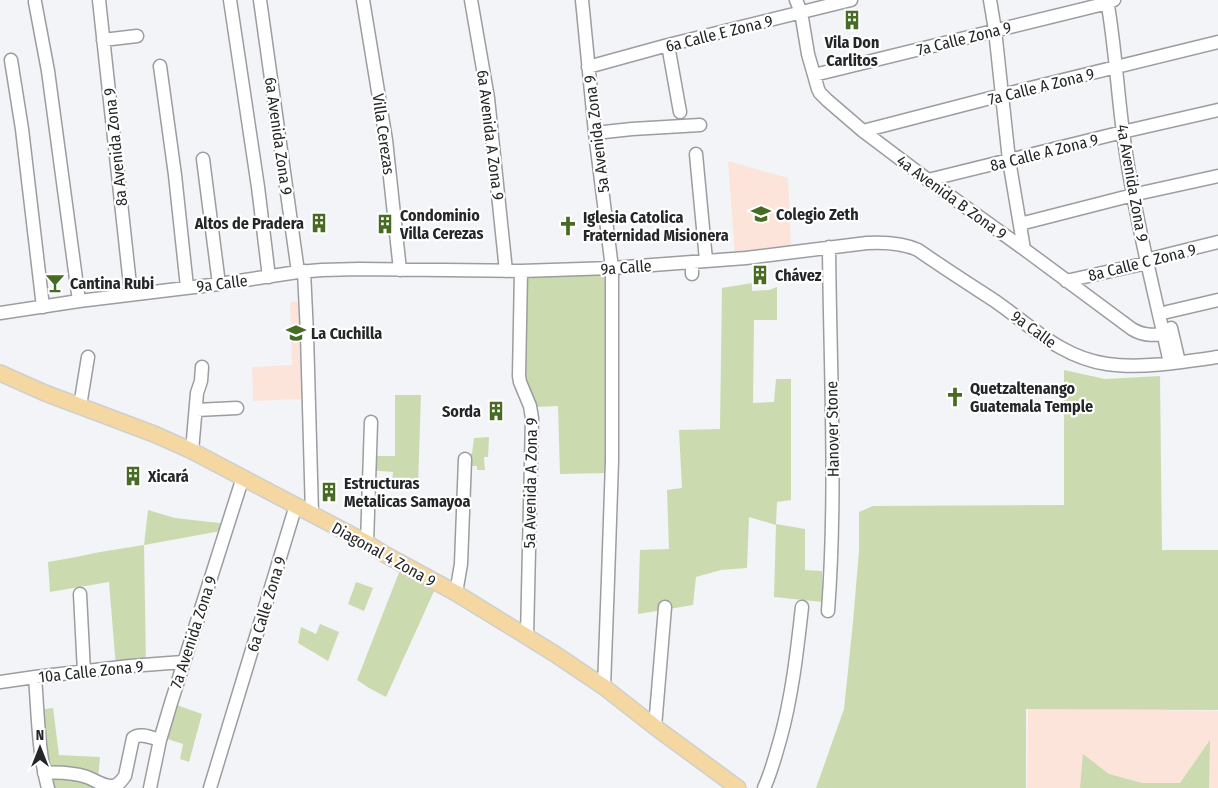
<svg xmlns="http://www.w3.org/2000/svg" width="1218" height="788" font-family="'Fira Sans Condensed',sans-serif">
<rect width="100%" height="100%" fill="#f2f4f7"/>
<path fill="#fde4db" d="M 728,161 L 788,178 L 791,249 L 735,255 Z
M 300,301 L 303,399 L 253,401 L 252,367 L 292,365 L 290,302 Z
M 1028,708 L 1218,711 L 1218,788 L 1027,788 Z"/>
<path fill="#ccdab0" d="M 609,271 L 608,473 L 560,474 L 558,406 L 534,407 L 521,378 L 524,275 Z
M 752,283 L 752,291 L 769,290 L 777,287 L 777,320 L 754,320 L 753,403 L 774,402 L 776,379 L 791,379 L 791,500 L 777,502 L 776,524 L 805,529 L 805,570 L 822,571 L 822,602 L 774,597 L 776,525 L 749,517 L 747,568 L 721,570 L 696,577 L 693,605 L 638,614 L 640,550 L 669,549 L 667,490 L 682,488 L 679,430 L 720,429 L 722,288 Z
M 1064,370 L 1105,379 L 1160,376 L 1162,550 L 1218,550 L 1218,710 L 1026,709 L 1026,788 L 816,788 L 844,709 L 853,622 L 859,551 L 859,512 L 873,506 L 1064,505 Z
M 395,395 L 421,395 L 418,485 L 392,483 L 393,472 L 369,470 L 370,456 L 395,456 Z
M 489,437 L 488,457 L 484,457 L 485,470 L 477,470 L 477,466 L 464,466 L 465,459 L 472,453 L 474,438 Z
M 148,510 L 175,518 L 228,524 L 226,530 L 144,545 L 146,665 L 116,668 L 109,582 L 50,592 L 48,562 L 76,557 L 100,552 L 144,545 Z
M 400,570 L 435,589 L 386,697 L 369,688 L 357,680 Z
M 356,582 L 373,588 L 364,611 L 348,604 Z
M 320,624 L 339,632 L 328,661 L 298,643 L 301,627 L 316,634 Z
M 171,703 L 202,714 L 189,762 L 180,759 L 183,744 L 161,737 Z
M 53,708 L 59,755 L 100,757 L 98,779 L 45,772 L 39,710 Z
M 1210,740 L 1209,788 L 1080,788 L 1083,754 L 1109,774 L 1142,783 L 1180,783 Z
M 46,775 L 71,776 L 99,788 L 50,788 Z"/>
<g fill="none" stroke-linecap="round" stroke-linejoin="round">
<defs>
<path id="minor" d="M 99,0 L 131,294
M 230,0 L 258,187 L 269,277
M 260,0 L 298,272
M 363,0 L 386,140 L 400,270
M 471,0 L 488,98 L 506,271
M 582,0 L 595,133 L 612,268 L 612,461 L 608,579 L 604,687
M 796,0 L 801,12 L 808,54 L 818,89 L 820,93 L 827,100 L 863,131 L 928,180 L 1024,249 L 1132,329 C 1145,337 1157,335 1172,333
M 990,0 L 995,30 L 1009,160 L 1024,249
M 1107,0 C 1115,44 1117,88 1123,132 C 1133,210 1153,286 1170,363
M 35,2 L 48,71 L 79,301
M 103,40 L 137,36
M 668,45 L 680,112
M 11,60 L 22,129 L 43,307
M 160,66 L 175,175 L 187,287
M 588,67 L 668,45 L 851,0
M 814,75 L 1108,3 L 1114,0
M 863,131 L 1002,95 L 1218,42
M 595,133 L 632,129 L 700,125
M 696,154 L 706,260
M 203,159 L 219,284
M 928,180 L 1131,130 L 1218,110
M 1020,224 L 1141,193 L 1218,176
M 692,262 L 692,274
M 304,271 L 307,334 L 312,514
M 521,271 L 519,376 L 520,382 L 530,406 L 532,418 L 527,637
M 1066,281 L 1147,263 L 1154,258 L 1218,242
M 1167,312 L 1218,300
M 0,313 L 79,301 L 219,284 L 298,272 L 322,270 L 359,269 L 521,271 L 612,268 L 746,258 L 867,243 C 885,242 903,243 918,250 C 944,268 969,284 995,301 C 1031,326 1062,358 1107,364 C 1141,369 1184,362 1218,357
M 1171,328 L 1179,362
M 80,406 L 88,357
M 196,410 L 237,408
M 192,451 L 197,393 L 201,381 L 202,367
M 367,543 L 371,422
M 456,593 L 461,564 L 465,459
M 80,594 L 84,672
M 828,611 C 837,490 830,368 829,247
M 35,677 C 38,714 38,752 48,788
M 0,682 L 35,677 L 130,666 L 183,662
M 655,727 L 665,607
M 44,773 C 58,772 73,773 87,777 C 95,780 104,787 113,786 C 119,785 122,780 125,776 L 133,738 C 140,732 152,738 160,740
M 150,788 L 160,740 L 171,703 L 243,477
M 210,788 L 296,505
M 764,788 C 771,773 775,757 780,740 C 792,697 797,652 802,607"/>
<path id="major" d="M 0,373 L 45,393 L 154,434 L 192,451 L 367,543 L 386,555 L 456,593 L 555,654 L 604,687 L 655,727 L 738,788"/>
</defs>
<use href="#minor" stroke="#9b9da0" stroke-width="15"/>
<use href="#major" stroke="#cfcfcf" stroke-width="18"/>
<use href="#minor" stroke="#fff" stroke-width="12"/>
<use href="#major" stroke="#f5d7a1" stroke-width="15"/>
</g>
<defs>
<symbol id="building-bare" viewBox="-9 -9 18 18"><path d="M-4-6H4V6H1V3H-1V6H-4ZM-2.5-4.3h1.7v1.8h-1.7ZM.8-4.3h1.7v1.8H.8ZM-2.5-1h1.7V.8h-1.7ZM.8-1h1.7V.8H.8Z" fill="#486b24" stroke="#fff" stroke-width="2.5" paint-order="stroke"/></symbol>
<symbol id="school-bare" viewBox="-9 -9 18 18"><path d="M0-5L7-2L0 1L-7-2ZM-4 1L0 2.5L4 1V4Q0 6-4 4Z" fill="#486b24" stroke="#fff" stroke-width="2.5" paint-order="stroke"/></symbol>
<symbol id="church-bare" viewBox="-9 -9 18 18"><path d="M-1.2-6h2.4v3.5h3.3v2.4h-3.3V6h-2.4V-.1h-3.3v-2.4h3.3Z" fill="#486b24" stroke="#fff" stroke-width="2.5" paint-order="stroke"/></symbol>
<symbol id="bar-bare" viewBox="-9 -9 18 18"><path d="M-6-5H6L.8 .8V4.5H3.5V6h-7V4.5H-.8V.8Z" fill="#486b24" stroke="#fff" stroke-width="2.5" paint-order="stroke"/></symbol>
</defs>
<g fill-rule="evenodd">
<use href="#building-bare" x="838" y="6" width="28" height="28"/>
<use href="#school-bare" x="747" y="200" width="28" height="28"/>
<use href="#building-bare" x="305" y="209" width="28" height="28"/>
<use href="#building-bare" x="371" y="210" width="28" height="28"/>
<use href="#church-bare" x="554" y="212" width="28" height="28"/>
<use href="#building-bare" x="746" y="261" width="28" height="28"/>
<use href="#bar-bare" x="41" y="269" width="28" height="28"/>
<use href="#school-bare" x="282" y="319" width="28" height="28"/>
<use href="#church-bare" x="941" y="383" width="28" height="28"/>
<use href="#building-bare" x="482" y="397" width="28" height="28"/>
<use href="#building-bare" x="119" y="462" width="28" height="28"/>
<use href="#building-bare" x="315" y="478" width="28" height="28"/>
</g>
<g text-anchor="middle" stroke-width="4.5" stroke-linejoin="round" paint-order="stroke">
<g font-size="16" fill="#252627" stroke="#fff">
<text transform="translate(719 33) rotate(-14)" y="6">6a Calle E Zona 9</text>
<text transform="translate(964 38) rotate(-14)" y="6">7a Calle Zona 9</text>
<text transform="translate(1041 86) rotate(-14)" y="6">7a Calle A Zona 9</text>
<text transform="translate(384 134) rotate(82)" y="6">Villa Cerezas</text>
<text transform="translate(596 134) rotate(-97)" y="6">5a Avenida Zona 9</text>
<text transform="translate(491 135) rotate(83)" y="6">6a Avenida A Zona 9</text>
<text transform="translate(279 136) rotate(82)" y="6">6a Avenida Zona 9</text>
<text transform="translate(115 147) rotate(-96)" y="6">8a Avenida Zona 9</text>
<text transform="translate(1044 152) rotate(-14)" y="6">8a Calle A Zona 9</text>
<text transform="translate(1133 183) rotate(80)" y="6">4a Avenida Zona 9</text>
<text transform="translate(952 197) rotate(36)" y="6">4a Avenida B Zona 9</text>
<text transform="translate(1142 262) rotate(-14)" y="6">8a Calle C Zona 9</text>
<text transform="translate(626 267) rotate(-4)" y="6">9a Calle</text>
<text transform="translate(222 283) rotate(-7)" y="6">9a Calle</text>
<text transform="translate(1034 329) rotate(36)" y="6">9a Calle</text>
<text transform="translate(832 429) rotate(-91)" y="6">Hanover Stone</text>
<text transform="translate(530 483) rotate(-89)" y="6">5a Avenida A Zona 9</text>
<text transform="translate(384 554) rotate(29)" y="6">Diagonal 4 Zona 9</text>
<text transform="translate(266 604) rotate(-73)" y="6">6a Calle Zona 9</text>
<text transform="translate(193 632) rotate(-72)" y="6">7a Avenida Zona 9</text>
<text transform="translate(91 671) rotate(-6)" y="6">10a Calle Zona 9</text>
</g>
<g font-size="16" font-weight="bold" fill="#252627" stroke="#fff" text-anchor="start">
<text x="852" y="48" text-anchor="middle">Vila Don<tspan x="852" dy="18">Carlitos</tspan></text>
<text x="776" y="220">Colegio Zeth</text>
<text x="400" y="221">Condominio<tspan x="400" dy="18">Villa Cerezas</tspan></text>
<text x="583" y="223">Iglesia Catolica<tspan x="583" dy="18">Fraternidad Misionera</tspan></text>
<text x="304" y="229" text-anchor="end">Altos de Pradera</text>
<text x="775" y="281">Chávez</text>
<text x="70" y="289">Cantina Rubi</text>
<text x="311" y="339">La Cuchilla</text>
<text x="970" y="394">Quetzaltenango<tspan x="970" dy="18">Guatemala Temple</tspan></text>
<text x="481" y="417" text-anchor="end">Sorda</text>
<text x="148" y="482">Xicará</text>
<text x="344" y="489">Estructuras<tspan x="344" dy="18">Metalicas Samayoa</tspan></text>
</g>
</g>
<g transform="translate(40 748)" stroke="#ffffff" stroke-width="4" paint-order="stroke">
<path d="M0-4L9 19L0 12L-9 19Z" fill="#252627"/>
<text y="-8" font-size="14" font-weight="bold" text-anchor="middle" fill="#252627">N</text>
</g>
</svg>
